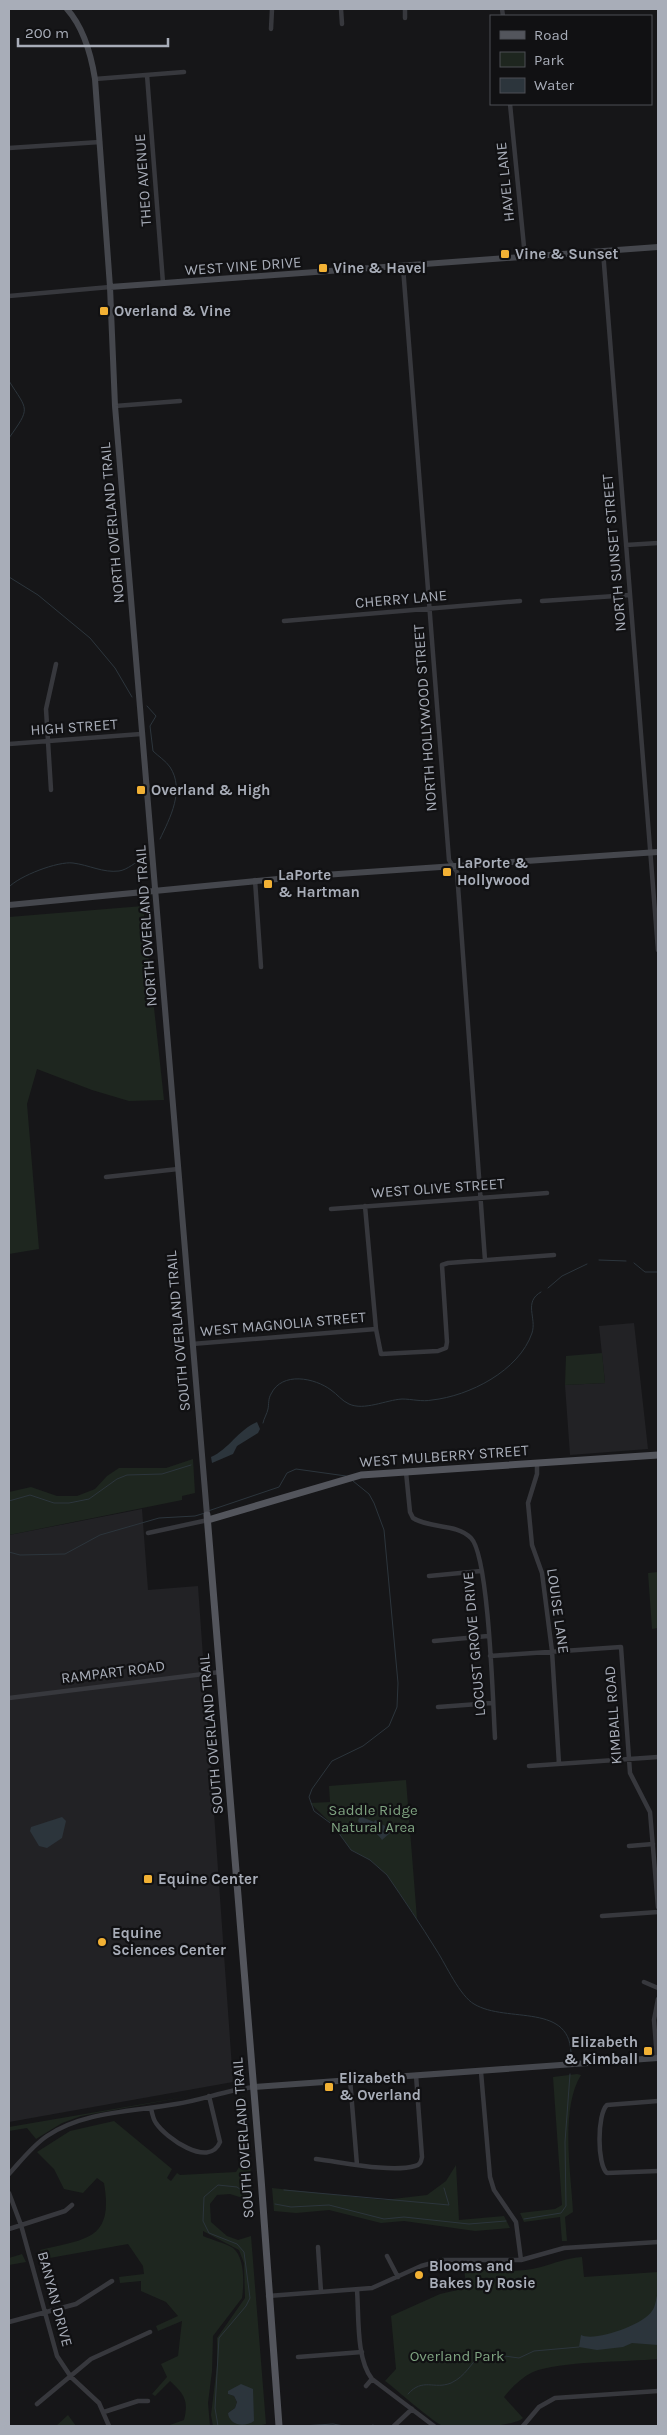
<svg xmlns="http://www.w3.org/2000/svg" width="667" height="2435" font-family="Karla,sans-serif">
<rect width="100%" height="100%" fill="#161618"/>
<path fill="#222225" d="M 634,1323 L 648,1449 L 570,1455 L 565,1385 L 605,1383 L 599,1326 Z
M 142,1509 L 148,1590 L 198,1586 L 233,2082 L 9,2122 L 9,1535 Z"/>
<path fill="#1e261f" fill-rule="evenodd" d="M 143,906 L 164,1100 L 129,1101 L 92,1090 L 37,1069 L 27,1104 L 39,1249 L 9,1254 L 9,917 Z
M 602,1353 L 605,1383 L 565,1385 L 566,1356 Z
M 193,1459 L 195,1493 L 182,1496 L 182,1500 L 9,1535 L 9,1492 L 31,1487 L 57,1496 L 77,1496 L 95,1489 L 107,1476 L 119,1468 L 166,1468 Z
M 658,1572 L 658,1628 L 652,1629 L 648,1573 Z
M 406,1780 L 417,1919 L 387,1875 L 370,1860 L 351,1850 L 333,1825 L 310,1803 L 330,1802 L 329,1786 Z
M 577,2074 L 581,2075 C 560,2109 571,2173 573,2212 L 565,2217 L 567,2241 L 562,2241 L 560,2217 L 524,2222 L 520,2213 L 555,2209 L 562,2205 L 553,2077 Z
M 190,2096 L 81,2116 L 62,2123 L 36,2139 L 27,2128 L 9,2131 L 9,2127 Z
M 242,2096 L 245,2097 L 252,2188 L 249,2189 L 249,2200 L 230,2194 L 217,2195 L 210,2204 L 211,2222 L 227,2236 L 238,2240 L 251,2236 L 266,2424 C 252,2428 229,2426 213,2426 L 211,2415 L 217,2365 L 217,2338 L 245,2298 L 244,2263 L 239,2250 L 203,2231 L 203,2236 C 212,2240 225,2243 233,2248 C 245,2257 244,2285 242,2298 L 213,2336 L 212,2371 L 208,2403 L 210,2426 L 167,2426 L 184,2420 C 189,2400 184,2394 170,2381 L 155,2396 L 152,2394 L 167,2377 L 161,2364 L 178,2356 L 182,2321 L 158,2331 L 156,2326 L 178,2316 L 166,2302 L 141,2291 L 141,2281 L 120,2283 L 119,2277 L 144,2274 L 143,2266 L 128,2244 L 44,2259 L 40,2250 C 86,2239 114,2240 104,2183 L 97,2178 L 83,2193 L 64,2189 L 54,2169 L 37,2152 L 70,2131 L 114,2121 L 172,2169 L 167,2178 L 171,2181 L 177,2173 L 180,2175 L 236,2172 L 241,2164 L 247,2164 ZM 253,2389 L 253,2418 L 228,2413 L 235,2408 L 237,2402 L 234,2396 L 228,2394 Z
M 456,2165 L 459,2220 L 504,2216 L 510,2228 L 475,2231 L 404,2221 L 381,2223 L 329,2210 L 296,2213 L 274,2211 L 272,2188 L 384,2200 L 427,2195 L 446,2181 Z
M 22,2254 L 26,2262 L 9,2265 L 9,2258 Z
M 582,2257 L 584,2277 L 658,2272 L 658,2359 C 627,2362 559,2361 533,2372 C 522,2377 511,2388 504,2397 L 523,2418 C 514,2427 456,2430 443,2426 C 434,2423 396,2389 385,2381 L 396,2369 L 391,2316 L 440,2294 L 466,2288 L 464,2265 C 485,2273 519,2273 541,2267 C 555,2263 567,2258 582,2257 Z
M 68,2415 L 76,2426 L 56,2426 Z"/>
<path fill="#2c353c" d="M 257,1422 L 260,1429 L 258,1433 L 237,1446 L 233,1454 L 212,1463 L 211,1457 C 229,1449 239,1429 257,1422 Z
M 62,1817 L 66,1821 L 62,1838 L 47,1848 L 39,1846 L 30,1831 L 31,1827 Z
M 362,1817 L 374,1822 L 375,1820 L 385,1826 L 390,1833 L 382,1840 C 377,1831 365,1829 358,1821 L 359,1818 Z
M 658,2292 L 658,2345 L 632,2343 L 623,2347 L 597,2350 L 579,2347 L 581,2335 C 595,2342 643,2325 652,2311 C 656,2306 656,2298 658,2292 Z
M 241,2384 L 253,2389 L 254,2421 C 244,2428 229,2425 228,2413 L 235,2408 L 237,2402 L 234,2396 L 228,2394 L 228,2391 Z"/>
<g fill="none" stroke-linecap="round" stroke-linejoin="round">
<path stroke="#2c353c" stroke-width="1" d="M 9,381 C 28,411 31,407 9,438
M 9,577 L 38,595 L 90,638 L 115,668 L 132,697
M 147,706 L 156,716 L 150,726 L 153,751 C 158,756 166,761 170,767 C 185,790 170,818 160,839
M 9,887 C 19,876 58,861 73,863 C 89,865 103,873 119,871 C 127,870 136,862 143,858
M 599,1260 L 626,1261
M 634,1263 L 645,1272 L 658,1272
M 548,1288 L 562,1276 L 587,1264
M 263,1423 C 264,1418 267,1414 268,1409 C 269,1404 268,1399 271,1394 C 282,1371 315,1378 331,1390 C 337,1394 342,1401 349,1404 C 364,1411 386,1400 402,1399 C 412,1399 422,1402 432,1400 C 469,1396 519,1371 532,1333 C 537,1318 523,1302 541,1292
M 353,1481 L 369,1494 L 374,1503 L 384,1530 L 398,1683 L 397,1707 L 389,1726 L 363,1746 L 332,1761 L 312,1789 L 309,1797 L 314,1811 L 333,1825 L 351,1850 L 370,1860 L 387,1875 C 404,1900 421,1925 437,1951 C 446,1965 460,1996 474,2004 C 507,2024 573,2001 571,2057
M 9,1501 L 30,1495 L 54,1503 L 69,1503 L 89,1499 L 117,1479 L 127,1475 L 162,1474 L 191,1465
M 208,1511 L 279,1487 L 287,1473 L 296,1469 L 346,1476
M 9,1552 L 20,1555 L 65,1554 L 100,1535 L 159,1518 L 195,1516 L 205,1513
M 284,2190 L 449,2205 L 444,2188
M 275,2204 L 291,2207 L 329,2205 L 384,2219 L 404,2217 L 469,2224 L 506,2221
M 524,2219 L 561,2213 L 566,2206 L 565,2142 L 570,2074
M 408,2394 C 423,2377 434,2390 451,2383 C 466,2376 471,2363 482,2353 L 519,2358 L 534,2351 L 579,2347
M 218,2426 L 215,2408 L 219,2338 L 246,2306 L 250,2298 L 244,2252 L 237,2244 L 209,2233 L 203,2221 L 204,2197 L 218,2185 L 237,2187 L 249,2196
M 302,2426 L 333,2424 L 344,2426
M 370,2426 L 373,2425"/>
<path stroke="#37383d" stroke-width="4.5" d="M 341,9 L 342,24
M 405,9 L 405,18
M 502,9 L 503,16
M 271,29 L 272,9
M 147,75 L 163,283
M 95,79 L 184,72
M 510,104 L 525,257
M 9,148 L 100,142
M 603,251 L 658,950
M 403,267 L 449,860 L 457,872 L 485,1260
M 9,296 L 110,287
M 115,406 L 180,401
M 626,545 L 658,543
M 542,601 L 630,595
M 284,621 L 520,601
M 9,744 L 141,734
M 51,790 L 46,709 L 56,664
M 255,880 L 261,967
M 106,1177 L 178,1169
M 365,1206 L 376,1329 L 381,1354 L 438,1351 L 446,1348 L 447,1342 L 442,1265 L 448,1263 L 554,1255
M 331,1209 L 547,1193
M 192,1344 L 376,1329
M 537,1463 L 537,1474 L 528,1503 L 532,1545 L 542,1573 L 552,1651 L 559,1764
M 406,1472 L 410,1512 L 413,1518 C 430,1529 456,1523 471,1538 C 489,1556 493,1705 495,1738
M 148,1533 L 208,1520
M 429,1576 L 481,1571
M 434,1641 L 488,1636
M 490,1656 L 621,1647 L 630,1773 L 650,1812 L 658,1907
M 9,1698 L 220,1672
M 438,1707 L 492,1703
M 529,1766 L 658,1757
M 629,1846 L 653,1844
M 602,1916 L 658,1912
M 644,1982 L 658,1988
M 657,2058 L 654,2020 L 658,1999
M 481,2072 L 490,2177 L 494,2190 L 516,2222 L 521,2260
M 350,2079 L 357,2165
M 658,2101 L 607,2105 C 597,2114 597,2165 607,2173 L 658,2171
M 151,2108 C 152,2113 153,2119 156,2123 C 165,2137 209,2169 220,2142 L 209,2096
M 316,2159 C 342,2162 391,2173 415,2166 C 420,2165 421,2162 422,2157 L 416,2075
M 9,2174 C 21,2161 32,2146 47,2136 C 84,2111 133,2112 176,2104 C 202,2100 227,2090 254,2087
M 9,2193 L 21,2225 L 57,2356 L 71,2377 L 99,2403 L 109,2426
M 9,2229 L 65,2211 L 72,2205
M 318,2247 L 321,2292
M 387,2256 L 398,2277
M 357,2290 C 359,2316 356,2359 372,2379 L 434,2426
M 268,2296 L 372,2288 L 421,2266 L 443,2260 L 521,2260 L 564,2248 L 658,2242
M 9,2322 L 76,2304 L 112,2281
M 298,2357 L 362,2352
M 366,2386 L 372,2379
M 37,2404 L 91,2359 L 150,2332
M 104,2412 L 138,2401 L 148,2401
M 394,2426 L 412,2409
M 523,2426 L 539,2407 L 555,2398 L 658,2391"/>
<path stroke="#45474d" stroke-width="6" d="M 67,9 C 84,28 91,54 95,79 L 110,287 L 115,406 L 207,1515
M 110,287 L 658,247
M 9,905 L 309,876 L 658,852
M 254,2087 L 658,2058"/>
<path stroke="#53555c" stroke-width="7" d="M 207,1515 L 261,2178 L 279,2426
M 208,1520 L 361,1475 L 658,1455"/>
</g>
<g fill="#f2b134" stroke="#111113" stroke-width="2">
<rect x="500" y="249" width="10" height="10" rx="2.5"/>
<rect x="318" y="263" width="10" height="10" rx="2.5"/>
<rect x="99" y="306" width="10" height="10" rx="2.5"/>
<rect x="136" y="785" width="10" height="10" rx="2.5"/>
<rect x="442" y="867" width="10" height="10" rx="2.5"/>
<rect x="263" y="879" width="10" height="10" rx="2.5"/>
<rect x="143" y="1874" width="10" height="10" rx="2.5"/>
<circle cx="102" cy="1942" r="5"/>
<rect x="643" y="2046" width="10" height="10" rx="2.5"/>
<rect x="324" y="2082" width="10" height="10" rx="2.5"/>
<circle cx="419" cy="2275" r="5"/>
</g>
<g text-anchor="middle" stroke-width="4.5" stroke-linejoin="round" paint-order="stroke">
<g font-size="15" fill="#a8adb8" stroke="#111113">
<text transform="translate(143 180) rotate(-94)" y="5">THEO AVENUE</text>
<text transform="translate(505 182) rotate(-96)" y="5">HAVEL LANE</text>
<text transform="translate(243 266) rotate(-4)" y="5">WEST VINE DRIVE</text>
<text transform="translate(112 523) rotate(-95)" y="5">NORTH OVERLAND TRAIL</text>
<text transform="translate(614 553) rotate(-95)" y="5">NORTH SUNSET STREET</text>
<text transform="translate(401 599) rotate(-5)" y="5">CHERRY LANE</text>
<text transform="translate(425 718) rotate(-94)" y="5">NORTH HOLLYWOOD STREET</text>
<text transform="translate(74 727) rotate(-4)" y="5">HIGH STREET</text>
<text transform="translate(146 926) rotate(-94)" y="5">NORTH OVERLAND TRAIL</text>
<text transform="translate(438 1188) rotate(-4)" y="5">WEST OLIVE STREET</text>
<text transform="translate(283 1324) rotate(-5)" y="5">WEST MAGNOLIA STREET</text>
<text transform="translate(178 1331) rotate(-95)" y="5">SOUTH OVERLAND TRAIL</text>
<text transform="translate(444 1456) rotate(-4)" y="5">WEST MULBERRY STREET</text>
<text transform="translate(558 1611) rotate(82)" y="5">LOUISE LANE</text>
<text transform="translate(474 1644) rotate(-95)" y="5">LOCUST GROVE DRIVE</text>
<text transform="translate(113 1672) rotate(-7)" y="5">RAMPART ROAD</text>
<text transform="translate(613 1715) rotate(-94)" y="5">KIMBALL ROAD</text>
<text transform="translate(211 1734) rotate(-95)" y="5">SOUTH OVERLAND TRAIL</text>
<text transform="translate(243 2138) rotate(-94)" y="5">SOUTH OVERLAND TRAIL</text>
<text transform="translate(55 2299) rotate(75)" y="5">BANYAN DRIVE</text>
</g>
<g font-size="15" font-weight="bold" fill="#a8adb8" stroke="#111113" text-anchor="start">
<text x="515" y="259">Vine &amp; Sunset</text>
<text x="333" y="273">Vine &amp; Havel</text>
<text x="114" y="316">Overland &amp; Vine</text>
<text x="151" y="795">Overland &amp; High</text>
<text x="457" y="868">LaPorte &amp;<tspan x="457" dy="17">Hollywood</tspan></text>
<text x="278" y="880">LaPorte<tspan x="278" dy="17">&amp; Hartman</tspan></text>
<text x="158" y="1884">Equine Center</text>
<text x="112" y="1938">Equine<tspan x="112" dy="17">Sciences Center</tspan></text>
<text x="638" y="2047" text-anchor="end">Elizabeth<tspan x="638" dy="17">&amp; Kimball</tspan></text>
<text x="339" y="2083">Elizabeth<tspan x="339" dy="17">&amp; Overland</tspan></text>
<text x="429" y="2271">Blooms and<tspan x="429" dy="17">Bakes by Rosie</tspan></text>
</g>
<g font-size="15" fill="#7fa381" stroke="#111113">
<text x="373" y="1815">Saddle Ridge<tspan x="373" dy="17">Natural Area</tspan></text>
<text x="457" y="2361">Overland Park</text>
</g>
</g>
<rect width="667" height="2435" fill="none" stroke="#a8adb8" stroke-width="20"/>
<rect x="490" y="15" width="162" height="90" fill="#111113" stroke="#4d4f55"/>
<rect x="500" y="31" width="25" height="8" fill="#53555c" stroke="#4d4f55"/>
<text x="534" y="40" font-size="15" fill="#a8adb8">Road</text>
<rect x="500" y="52" width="25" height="15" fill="#1e261f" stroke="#4d4f55"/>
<text x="534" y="65" font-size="15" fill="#a8adb8">Park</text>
<rect x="500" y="78" width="25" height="15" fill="#2c353c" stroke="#4d4f55"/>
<text x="534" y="90" font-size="15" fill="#a8adb8">Water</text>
<path d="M18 38v8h150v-8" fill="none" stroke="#a8adb8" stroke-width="2.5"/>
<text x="25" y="38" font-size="15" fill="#a8adb8" stroke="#111113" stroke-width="4" paint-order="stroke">200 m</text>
</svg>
